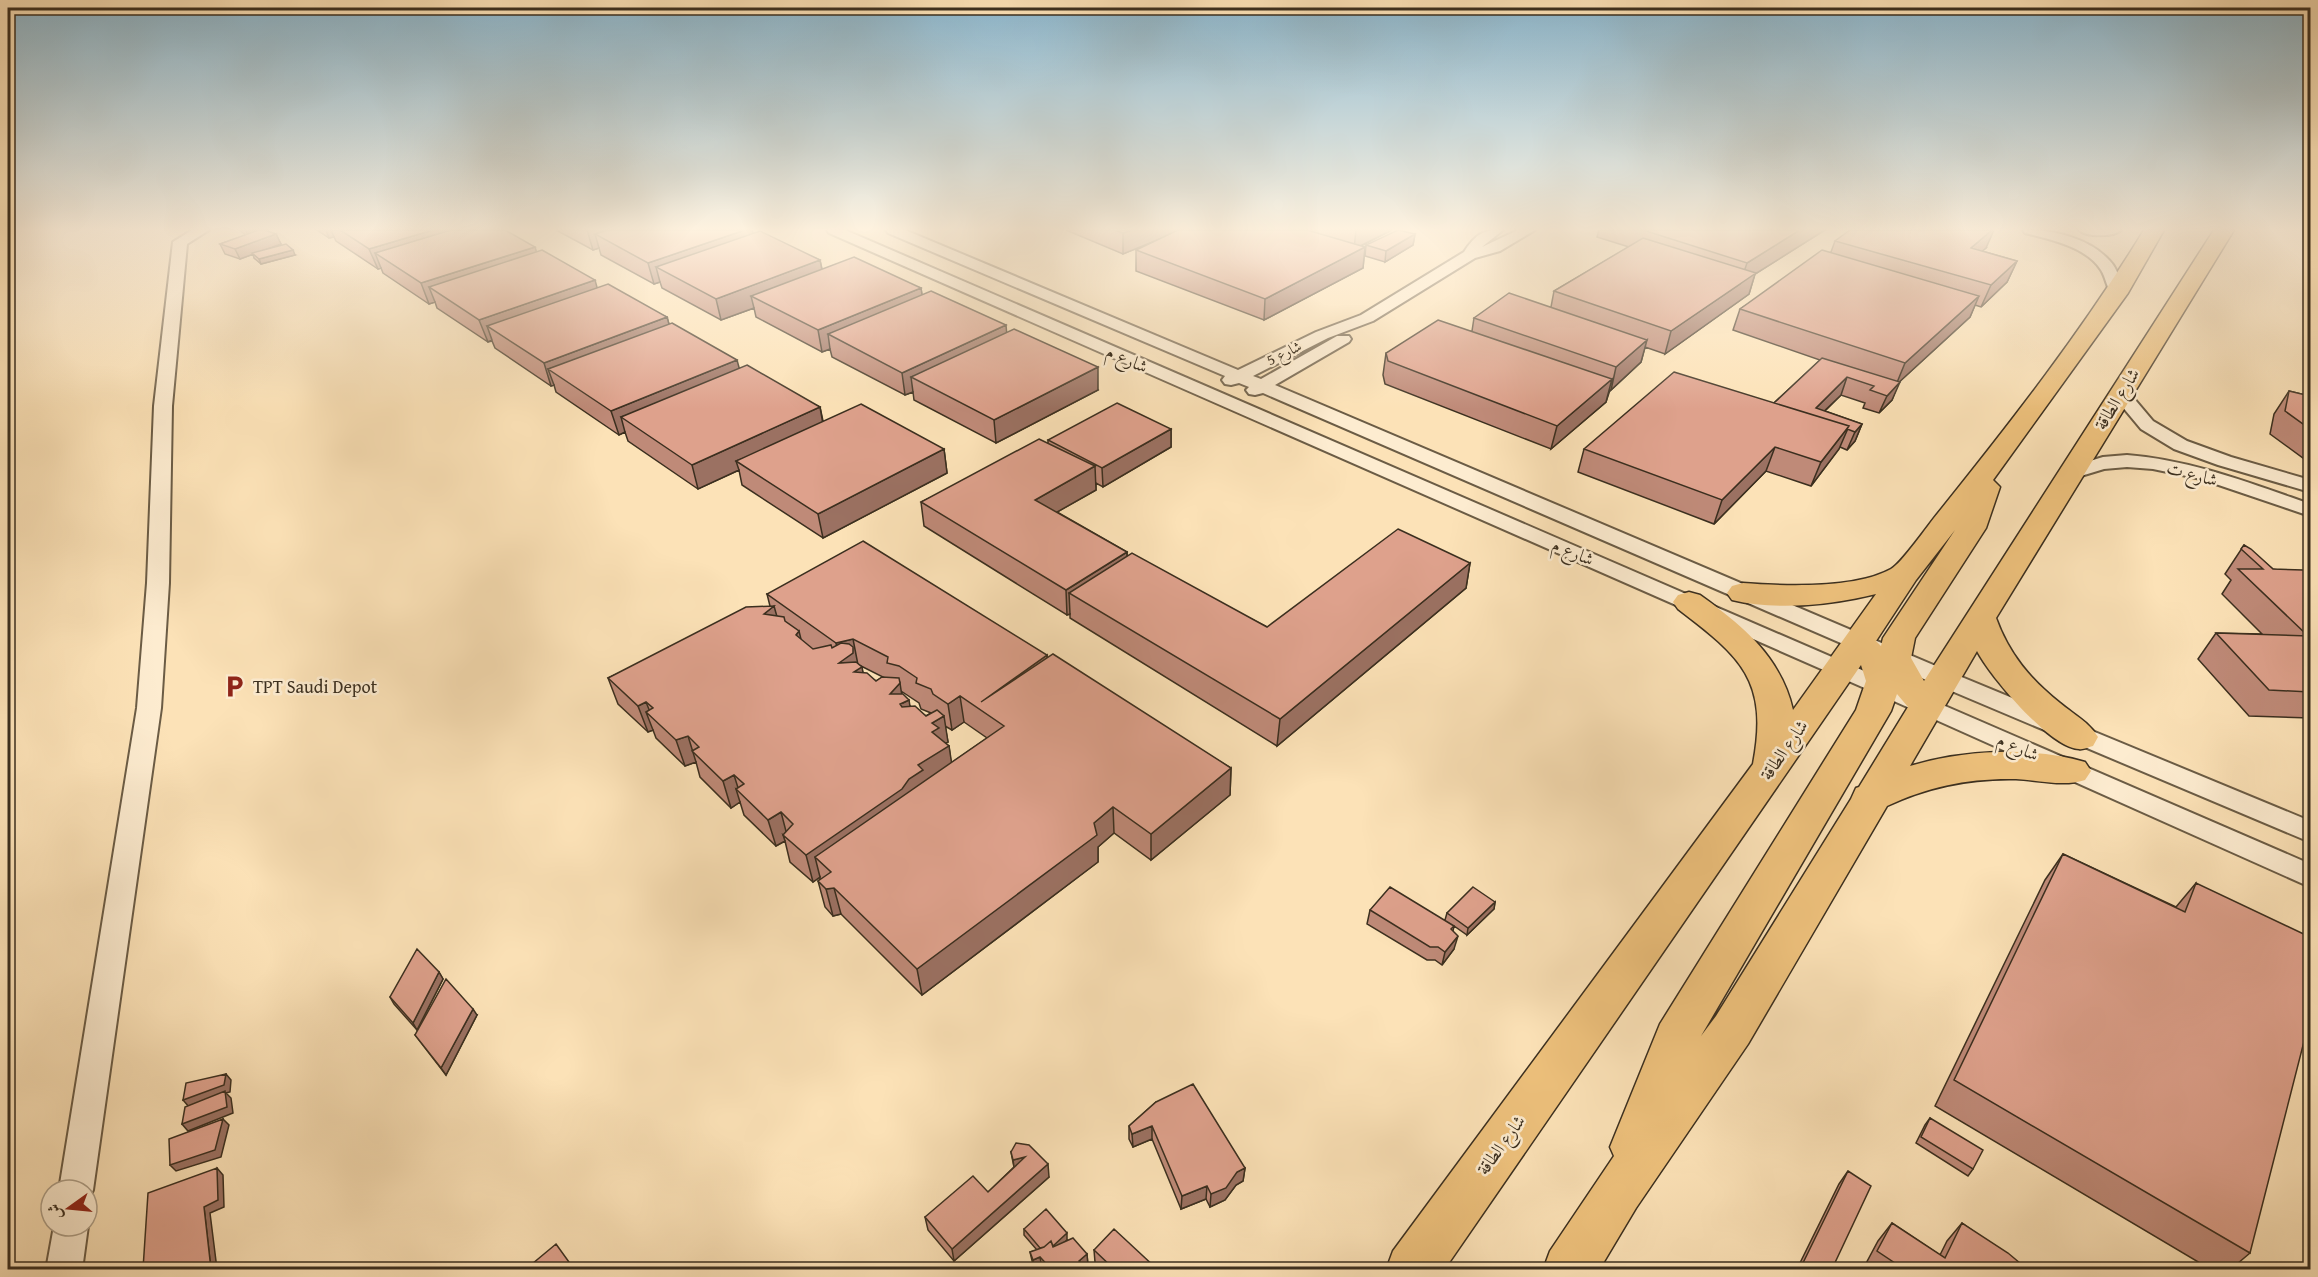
<svg xmlns="http://www.w3.org/2000/svg" width="2318" height="1277" font-family="'Gentium Book Plus',Amiri,serif">
<rect width="100%" height="100%" fill="#fce2b7"/>
<filter id="stains"><feTurbulence type="fractalNoise" baseFrequency=".00333" numOctaves="4"/><feColorMatrix values="0 0 0 0 .2 0 0 0 0 .09 0 0 0 0 .02 0 0 0 .5 -.17"/></filter>
<radialGradient id="worn" r=".72"><stop offset=".6" stop-color="#630" stop-opacity="0"/><stop offset="1" stop-color="#630" stop-opacity=".3"/></radialGradient>
<g fill="none" stroke-linecap="round" stroke-linejoin="round">
<defs>
<path id="minor" d="M 192,230 L 209,230 L 187,244 L 172,406 L 169,583 L 161,708 L 93,1190 L 87,1202 L 87,1190 L 59,1190 L 137,708 L 147,583 L 154,406 L 173,242 Z
M 827,230 L 845,230 L 2310,864 L 2310,887 L 1876,693 L 829,233 Z
M 886,230 L 905,230 L 1238,370 L 1316,332 L 1361,315 L 1464,252 C 1475,235 1483,229 1503,230 L 1482,247 L 1518,230 L 1535,230 L 1500,251 L 1475,258 L 1373,321 L 1328,338 L 1253,376 L 1261,379 L 1337,336 L 1349,336 L 1351,339 L 1349,342 L 1275,385 L 1964,678 L 2310,821 L 2310,842 L 1947,689 L 1263,393 L 1255,395 L 1249,394 L 1246,390 L 1249,387 L 1239,383 L 1231,385 L 1225,384 L 1222,380 L 1225,376 L 888,233 Z
M 2023,230 C 2051,229 2089,238 2109,260 C 2118,269 2120,281 2125,293 L 2122,296 L 2112,296 C 2107,288 2106,278 2101,270 C 2087,247 2049,239 2025,233 Z
M 2079,230 L 2121,230 C 2114,237 2086,237 2079,230 Z
M 2120,388 L 2126,389 L 2153,421 L 2187,441 L 2231,457 L 2310,480 L 2310,492 L 2218,465 L 2174,449 L 2141,429 L 2111,393 L 2114,389 Z
M 2127,455 C 2191,460 2250,483 2310,504 L 2310,516 L 2201,479 L 2153,469 L 2127,467 L 2104,469 L 2071,479 L 2064,477 L 2061,473 L 2064,469 L 2103,457 Z
M 87,1223 L 88,1226 L 82,1270 L 46,1270 L 54,1226 L 87,1226 Z"/>
<path id="primary" d="M 2144,230 L 2164,230 L 2128,293 L 1993,480 L 2000,487 L 1986,528 L 1915,638 L 1911,658 L 1924,681 L 2214,230 L 2234,230 L 1996,618 C 2009,654 2030,679 2060,703 C 2073,714 2089,722 2098,737 L 2093,746 C 2089,747 2083,750 2079,749 C 2050,748 1990,676 1977,651 L 1910,766 C 1963,750 2032,746 2085,762 L 2091,771 L 2085,780 C 2063,787 2039,780 2016,779 C 1970,778 1929,786 1887,806 L 1748,1044 L 1636,1208 L 1599,1270 L 1543,1270 L 1550,1251 L 1614,1156 L 1610,1147 L 1660,1024 L 1856,710 L 1866,681 L 1861,665 L 1444,1270 L 1386,1270 L 1393,1251 L 1753,764 C 1769,680 1741,657 1678,609 L 1673,602 L 1678,595 L 1689,592 L 1700,595 C 1742,625 1781,657 1793,710 L 1876,594 C 1831,605 1777,611 1732,600 L 1727,593 L 1732,586 L 1743,583 C 1783,586 1855,589 1891,569 C 1902,563 1928,525 1938,513 C 2011,422 2083,330 2144,230 ZM 1955,530 L 1883,638 L 1881,646 L 1876,641 L 1916,580 ZM 1897,694 L 1908,707 L 1859,787 L 1856,788 L 1851,799 L 1716,1016 L 1701,1036 L 1891,711 Z"/>
</defs>
<use href="#minor" stroke="#6b5c45" stroke-width="4"/>
<use href="#primary" stroke="#3b2f1f" stroke-width="3"/>
<use href="#minor" fill="#fdecd0" fill-rule="evenodd"/>
<use href="#primary" fill="#eec17c" fill-rule="evenodd"/>
</g>
<path fill="#bf8a78" stroke="#3b2f1f" stroke-width="1.5" fill-rule="evenodd" d="M 239,230 L 268,230 L 268,231 L 276,234 L 281,244 L 270,248 L 295,255 L 261,264 L 254,258 L 253,254 L 240,259 L 225,254 L 220,244 L 246,235 Z
M 317,230 L 505,230 L 536,252 L 597,288 L 667,317 L 669,324 L 739,368 L 820,407 L 823,421 L 944,449 L 947,473 L 823,538 L 742,485 L 739,470 L 698,489 L 628,441 L 625,432 L 619,435 L 556,392 L 554,385 L 551,386 L 495,348 L 492,341 L 488,342 L 437,308 L 435,302 L 429,304 L 383,273 L 381,268 L 378,269 L 336,241 L 334,237 L 329,238 Z
M 556,230 L 752,230 L 753,233 L 820,260 L 822,269 L 921,288 L 922,295 L 1006,333 L 1098,390 L 996,443 L 914,400 L 913,392 L 905,395 L 832,357 L 830,349 L 822,352 L 756,317 L 754,308 L 721,320 L 662,288 L 660,282 L 654,284 L 601,255 L 599,248 L 593,250 Z
M 1066,230 L 1392,230 L 1361,246 L 1365,247 L 1363,268 L 1264,320 L 1136,271 L 1136,250 L 1154,241 L 1123,254 Z
M 1599,230 L 1825,230 L 1755,274 L 1749,294 L 1665,354 L 1645,347 L 1641,362 L 1611,390 L 1610,390 L 1606,402 L 1551,449 L 1385,384 L 1383,375 L 1386,353 L 1472,331 L 1474,318 L 1551,307 L 1554,291 L 1629,247 L 1597,237 Z
M 1415,234 L 1413,245 L 1385,262 L 1365,256 L 1366,245 Z
M 1835,241 L 1986,248 L 1982,251 L 2017,261 L 2007,282 L 1981,307 L 1975,305 L 1970,317 L 1899,382 L 1892,400 L 1879,413 L 1863,408 L 1865,403 L 1841,395 L 1825,411 L 1862,424 L 1855,441 L 1847,450 L 1840,447 L 1811,486 L 1766,471 L 1714,524 L 1578,472 L 1584,449 L 1774,403 L 1820,360 L 1733,330 L 1740,309 L 1831,252 Z
M 2289,391 L 2310,396 L 2310,460 L 2303,458 L 2270,434 L 2274,414 Z
M 1171,429 L 1171,447 L 1103,487 L 1096,483 L 1096,490 L 1057,512 L 1127,552 L 1127,556 L 1267,627 L 1470,563 L 1466,588 L 1277,746 L 1070,618 L 1070,614 L 1067,615 L 924,526 L 921,502 L 1048,443 L 1048,440 Z
M 2244,545 L 2273,569 L 2310,576 L 2310,718 L 2249,716 L 2198,659 L 2216,633 L 2262,634 L 2222,594 L 2231,580 L 2225,574 Z
M 767,594 L 1047,655 L 1047,658 L 1231,768 L 1230,795 L 1151,860 L 1114,833 L 1098,847 L 1098,862 L 922,995 L 841,914 L 833,916 L 825,907 L 818,881 L 820,879 L 820,877 L 813,882 L 790,862 L 785,841 L 776,846 L 744,815 L 740,802 L 731,808 L 700,777 L 696,762 L 685,766 L 656,738 L 653,730 L 648,732 L 618,704 L 608,678 L 770,606 ZM 861,666 L 883,677 L 876,681 L 863,673 ZM 901,691 L 919,703 L 921,709 L 931,713 L 926,716 L 910,706 L 902,694 ZM 964,722 L 987,738 L 951,763 L 949,746 L 945,743 L 948,742 L 945,726 L 952,730 Z
M 2063,854 L 2176,907 L 2196,883 L 2250,1253 L 2231,1269 L 2210,1269 L 1935,1106 L 2045,880 Z
M 1495,902 L 1494,909 L 1467,935 L 1454,926 L 1453,931 L 1454,949 L 1442,965 L 1435,960 L 1427,960 L 1367,924 L 1370,910 L 1445,920 L 1447,913 Z
M 439,972 L 443,979 L 417,1030 L 394,1004 L 390,997 Z
M 477,1015 L 446,1075 L 415,1035 Z
M 1156,1102 L 1245,1168 L 1243,1181 L 1236,1185 L 1225,1200 L 1210,1207 L 1206,1199 L 1181,1209 L 1152,1139 L 1133,1147 L 1129,1139 L 1129,1126 Z
M 1930,1118 L 1973,1169 L 1968,1176 L 1916,1143 L 1925,1125 Z
M 1011,1152 L 1049,1177 L 954,1261 L 928,1230 L 925,1217 L 988,1192 L 1014,1167 Z
M 1848,1171 L 1832,1269 L 1797,1269 L 1839,1184 Z
M 1892,1223 L 1940,1255 L 1947,1241 L 1962,1223 L 2027,1269 L 1863,1269 L 1878,1241 Z
M 1024,1229 L 1067,1240 L 1065,1242 L 1087,1254 L 1088,1266 L 1085,1268 L 1087,1269 L 1034,1269 L 1030,1252 L 1037,1250 L 1024,1235 Z
M 1094,1250 L 1157,1269 L 1102,1269 L 1095,1262 Z"/>
<path fill="#9b7162" stroke="#3b2f1f" stroke-width="1.5" d="M 251,230 L 268,230 L 268,231 L 249,237 L 246,231 Z
M 326,230 L 331,230 L 334,237 L 329,238 Z
M 433,230 L 489,230 L 375,253 L 381,268 L 378,269 L 369,249 Z
M 587,230 L 655,230 L 595,234 L 599,248 L 593,250 Z
M 745,230 L 752,230 L 756,248 L 656,267 L 660,282 L 654,284 L 648,263 Z
M 1132,230 L 1182,230 L 1123,254 L 1123,233 Z
M 1356,230 L 1392,230 L 1354,249 Z
M 1800,230 L 1825,230 L 1755,274 L 1749,294 L 1665,354 L 1671,331 L 1740,284 L 1747,263 Z
M 1992,230 L 1994,230 L 1986,248 L 1962,269 L 1971,248 Z
M 276,234 L 281,244 L 240,259 L 235,249 Z
M 1415,234 L 1413,245 L 1385,262 L 1386,251 Z
M 535,247 L 541,267 L 429,287 L 435,302 L 429,304 L 421,283 Z
M 1365,247 L 1363,268 L 1264,320 L 1265,299 Z
M 293,250 L 295,255 L 261,264 L 259,259 Z
M 820,260 L 824,281 L 751,296 L 754,308 L 721,320 L 716,299 Z
M 2017,261 L 2007,282 L 1981,307 L 1991,285 Z
M 595,280 L 601,302 L 487,326 L 492,340 L 488,342 L 479,320 Z
M 921,288 L 924,309 L 828,334 L 830,349 L 822,352 L 818,330 Z
M 1979,296 L 1970,317 L 1896,385 L 1905,363 Z
M 667,317 L 673,339 L 548,369 L 554,385 L 551,386 L 544,363 Z
M 1006,325 L 1008,348 L 911,377 L 913,392 L 905,395 L 902,373 Z
M 1647,340 L 1641,362 L 1611,390 L 1616,367 Z
M 737,360 L 743,382 L 621,417 L 625,432 L 619,435 L 611,411 Z
M 1098,367 L 1098,390 L 996,443 L 994,420 Z
M 1847,377 L 1841,395 L 1816,419 L 1816,408 Z
M 1612,379 L 1606,402 L 1551,449 L 1557,426 Z
M 1900,382 L 1892,400 L 1879,413 L 1887,396 Z
M 820,407 L 824,430 L 736,461 L 739,470 L 698,489 L 692,465 Z
M 1862,424 L 1855,441 L 1847,450 L 1855,432 Z
M 1849,426 L 1839,449 L 1811,486 L 1821,462 Z
M 1171,429 L 1171,447 L 1103,487 L 1102,468 Z
M 1775,447 L 1766,471 L 1714,524 L 1722,500 Z
M 944,449 L 947,473 L 823,538 L 818,514 Z
M 1095,466 L 1096,490 L 1036,524 L 1035,500 Z
M 1127,552 L 1127,577 L 1069,593 L 1070,614 L 1067,615 L 1066,590 Z
M 1470,563 L 1466,588 L 1277,746 L 1280,719 Z
M 774,606 L 781,631 L 764,614 Z
M 799,631 L 805,656 L 796,635 Z
M 853,639 L 858,665 L 862,667 L 867,693 L 840,662 L 836,643 Z
M 1047,655 L 1049,681 L 981,702 Z
M 900,683 L 903,703 L 909,700 L 913,726 L 890,694 Z
M 960,696 L 964,722 L 952,730 L 948,704 Z
M 646,702 L 652,717 L 646,712 L 653,730 L 648,732 L 638,706 Z
M 944,716 L 948,742 L 942,745 L 949,746 L 953,772 L 815,857 L 820,877 L 813,882 L 806,855 L 918,765 L 932,732 L 932,723 Z
M 688,736 L 696,762 L 685,766 L 676,740 Z
M 1231,768 L 1230,795 L 1151,860 L 1151,834 Z
M 734,775 L 739,791 L 736,789 L 740,802 L 731,808 L 723,781 Z
M 1113,807 L 1114,833 L 1098,847 L 1098,862 L 922,995 L 917,969 Z
M 781,812 L 788,839 L 783,835 L 785,841 L 776,846 L 768,820 Z
M 834,888 L 841,914 L 833,916 L 826,889 Z
M 1495,902 L 1494,909 L 1467,935 L 1468,928 Z
M 1458,936 L 1454,949 L 1442,965 L 1445,952 Z
M 439,972 L 443,979 L 417,1030 L 413,1023 Z
M 473,1009 L 477,1015 L 446,1075 L 441,1068 Z
M 226,1074 L 231,1080 L 230,1092 L 226,1093 L 231,1098 L 233,1113 L 188,1131 L 182,1124 L 189,1107 L 183,1100 Z
M 223,1119 L 229,1125 L 221,1157 L 176,1171 L 170,1165 Z
M 1152,1126 L 1152,1139 L 1133,1147 L 1132,1134 Z
M 1025,1157 L 1015,1173 L 1013,1160 Z
M 1048,1164 L 1049,1177 L 954,1261 L 952,1249 Z
M 217,1168 L 223,1175 L 224,1207 L 210,1213 L 217,1269 L 211,1269 L 204,1207 Z
M 1245,1168 L 1243,1181 L 1236,1185 L 1225,1200 L 1210,1207 L 1211,1194 L 1237,1172 Z
M 1207,1186 L 1206,1199 L 1181,1209 L 1182,1196 Z
M 1067,1233 L 1067,1240 L 1045,1259 L 1044,1253 Z
M 1087,1254 L 1088,1266 L 1084,1269 L 1079,1261 Z
M 1040,1257 L 1042,1269 L 1034,1269 L 1033,1260 Z"/>
<path fill="#dea18c" stroke="#3b2f1f" stroke-width="1.5" d="M 259,230 L 264,230 L 276,234 L 235,249 L 220,244 Z
M 340,230 L 433,230 L 369,249 Z
M 451,230 L 505,230 L 535,247 L 421,283 L 375,253 Z
M 608,230 L 745,230 L 648,263 L 595,234 Z
M 1114,230 L 1132,230 L 1123,233 Z
M 1178,230 L 1307,230 L 1365,247 L 1265,299 L 1136,250 Z
M 1398,230 L 1415,234 L 1386,251 L 1366,245 Z
M 1643,230 L 1800,230 L 1747,263 Z
M 1850,230 L 1992,230 L 1971,248 L 2017,261 L 1991,285 L 1835,241 Z
M 760,231 L 820,260 L 716,299 L 656,267 Z
M 1643,238 L 1756,273 L 1671,331 L 1554,291 Z
M 286,244 L 293,250 L 259,259 L 252,253 Z
M 542,250 L 595,280 L 479,320 L 429,287 Z
M 1822,250 L 1979,296 L 1905,363 L 1740,309 Z
M 854,257 L 921,288 L 818,330 L 751,296 Z
M 608,284 L 667,317 L 544,363 L 487,326 Z
M 931,291 L 1006,325 L 902,373 L 828,334 Z
M 1509,293 L 1647,340 L 1616,367 L 1474,318 Z
M 1438,320 L 1612,379 L 1557,426 L 1388,361 L 1386,353 Z
M 672,323 L 737,360 L 611,411 L 548,369 Z
M 1014,329 L 1098,367 L 994,420 L 911,377 Z
M 1822,358 L 1900,382 L 1887,396 L 1870,390 L 1874,386 L 1847,377 L 1816,408 L 1862,424 L 1855,432 L 1847,429 L 1849,426 L 1774,403 Z
M 747,365 L 820,407 L 692,465 L 621,417 Z
M 1674,372 L 1849,426 L 1821,462 L 1775,447 L 1722,500 L 1584,449 Z
M 2289,391 L 2310,396 L 2310,429 L 2285,411 Z
M 1117,403 L 1171,429 L 1102,468 L 1048,440 Z
M 861,404 L 944,449 L 818,514 L 736,461 Z
M 1039,439 L 1095,466 L 1035,500 L 1127,552 L 1066,590 L 921,502 Z
M 1398,529 L 1470,563 L 1280,719 L 1069,593 L 1132,553 L 1267,627 Z
M 863,541 L 1047,655 L 981,702 L 1053,654 L 1231,768 L 1151,834 L 1113,807 L 1094,823 L 1097,835 L 917,969 L 834,888 L 826,889 L 818,881 L 831,872 L 815,857 L 1004,726 L 960,696 L 948,704 L 933,694 L 931,689 L 916,683 L 917,678 L 899,666 L 887,663 L 888,657 L 853,639 L 836,643 L 767,594 Z
M 2244,545 L 2251,549 L 2273,569 L 2303,570 L 2310,576 L 2310,692 L 2269,690 L 2216,633 L 2308,636 L 2238,569 L 2263,569 L 2241,549 Z
M 774,606 L 764,614 L 784,617 L 785,621 L 799,631 L 796,635 L 813,649 L 831,645 L 832,648 L 841,643 L 849,644 L 853,647 L 853,653 L 839,663 L 856,662 L 862,667 L 854,672 L 867,673 L 876,681 L 882,677 L 899,678 L 900,683 L 890,694 L 903,694 L 909,700 L 900,704 L 902,707 L 915,706 L 926,716 L 937,710 L 944,716 L 932,723 L 939,728 L 932,732 L 949,746 L 918,765 L 923,770 L 909,779 L 902,789 L 806,855 L 783,835 L 793,824 L 781,812 L 768,820 L 736,789 L 744,784 L 734,775 L 723,781 L 692,751 L 699,747 L 688,736 L 676,740 L 646,712 L 653,708 L 646,702 L 638,706 L 608,678 L 746,607 Z
M 2063,854 L 2185,912 L 2196,883 L 2310,937 L 2310,1018 L 2250,1253 L 1954,1080 Z
M 1390,887 L 1454,926 L 1451,929 L 1458,936 L 1445,952 L 1438,947 L 1430,947 L 1370,910 Z
M 1473,887 L 1495,902 L 1468,928 L 1447,913 Z
M 417,949 L 439,972 L 413,1023 L 390,997 Z
M 446,979 L 473,1009 L 441,1068 L 415,1035 Z
M 226,1074 L 224,1085 L 183,1100 L 186,1083 Z
M 1193,1084 L 1245,1168 L 1237,1172 L 1226,1188 L 1211,1194 L 1207,1186 L 1182,1196 L 1152,1126 L 1132,1134 L 1129,1126 L 1156,1102 Z
M 225,1091 L 227,1107 L 182,1124 L 185,1107 Z
M 1930,1118 L 1983,1150 L 1973,1169 L 1921,1137 Z
M 223,1119 L 215,1150 L 170,1165 L 169,1139 Z
M 1016,1143 L 1029,1145 L 1048,1164 L 952,1249 L 925,1217 L 973,1176 L 988,1192 L 1025,1157 L 1013,1160 L 1011,1152 Z
M 217,1168 L 218,1200 L 204,1207 L 211,1269 L 143,1269 L 148,1193 Z
M 1848,1171 L 1871,1186 L 1832,1269 L 1800,1269 Z
M 1046,1209 L 1067,1233 L 1053,1246 L 1051,1241 L 1044,1247 L 1040,1248 L 1024,1229 Z
M 1892,1223 L 1945,1258 L 1962,1223 L 2008,1253 L 2027,1269 L 1904,1269 L 1877,1251 Z
M 1114,1229 L 1157,1269 L 1114,1269 L 1094,1250 Z
M 1073,1238 L 1087,1254 L 1079,1261 L 1087,1269 L 1051,1269 L 1040,1257 L 1033,1260 L 1030,1252 L 1044,1247 L 1051,1241 L 1053,1247 Z
M 556,1244 L 574,1269 L 526,1269 Z"/>
<linearGradient id="sky" x2="0" y2="1"><stop stop-color="#8bb8d0"/><stop offset="0.56" stop-color="#fef2df"/><stop offset="1" stop-color="#fef2df" stop-opacity="0"/></linearGradient>
<rect width="2318" height="409" fill="url(#sky)"/>
<defs>
<symbol id="parking-bare" viewBox="-9 -9 18 18"><path d="M-3.5-5.5H1a3.5 3.5 0 0 1 0 7H-1V5.5H-3.5ZM-1-3.4V-.6H.8a1.4 1.4 0 0 0 0-2.8Z" fill="#8f2418" stroke="#fdecd0" stroke-width="2.5" paint-order="stroke"/></symbol>
</defs>
<g fill-rule="evenodd">
<use href="#parking-bare" x="218" y="670" width="33" height="33"/>
</g>
<g text-anchor="middle" stroke-width="5" stroke-linejoin="round" paint-order="stroke">
<g font-size="15" fill="#3b2f1f" stroke="#fdecd0">
<text transform="translate(1284 353) rotate(-26)" y="5">شارع 5</text>
</g>
<g font-size="18" fill="#3b2f1f" stroke="#fdecd0">
<text transform="translate(1127 359) rotate(24)" y="6">شارع م</text>
<text transform="translate(2117 399) rotate(-58)" y="6">شارع الطاقة</text>
<text transform="translate(2192 474) rotate(15)" y="6">شارع ت</text>
<text transform="translate(1573 552) rotate(23)" y="6">شارع م</text>
<text transform="translate(2018 747) rotate(24)" y="6">شارع م</text>
<text transform="translate(1784 750) rotate(-55)" y="6">شارع الطاقة</text>
<text transform="translate(1501 1145) rotate(-54)" y="6">شارع الطاقة</text>
</g>
<g font-size="18" fill="#3b2f1f" stroke="#fdecd0" text-anchor="start">
<text x="253" y="693">TPT Saudi Depot</text>
</g>
</g>
<rect width="2318" height="1277" fill="none" stroke="#fce2b7" stroke-width="30"/>
<rect x="9" y="9" width="2300" height="1259" fill="none" stroke="#3b2f1f" stroke-width="3"/>
<rect x="15" y="15" width="2288" height="1247" fill="none" stroke="#3b2f1f" stroke-width="1.5"/>
<g transform="translate(69 1208) rotate(255)"><circle r="28" fill="#fdecd0" stroke="#afa089" stroke-width="1.5"/>
<path d="M0-4.5L10 22L0 15L-10 22Z" fill="#8f2418"/>
<text y="-9" font-size="16" font-weight="bold" text-anchor="middle" fill="#3b2f1f">ش</text>
</g>
<rect width="100%" height="100%" filter="url(#stains)"/>
<rect width="100%" height="100%" fill="url(#worn)"/>
</svg>
